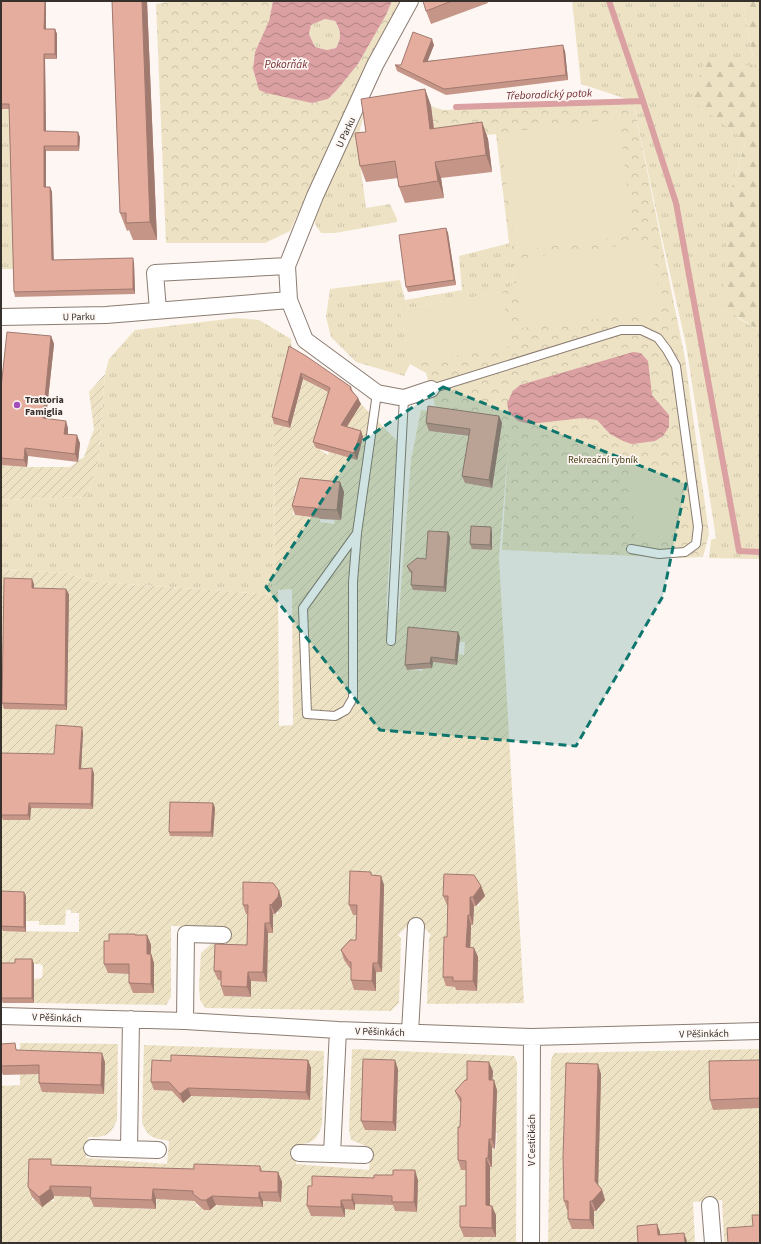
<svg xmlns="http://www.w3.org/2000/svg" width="761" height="1244" font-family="'Source Sans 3',sans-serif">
<defs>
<pattern id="grass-tufts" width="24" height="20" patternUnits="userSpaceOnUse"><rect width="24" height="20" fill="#ede3c4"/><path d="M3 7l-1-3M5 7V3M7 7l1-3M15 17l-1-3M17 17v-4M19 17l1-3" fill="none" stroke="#ccc3a9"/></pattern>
<pattern id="forest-firs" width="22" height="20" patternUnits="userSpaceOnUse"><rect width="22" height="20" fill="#ede3c4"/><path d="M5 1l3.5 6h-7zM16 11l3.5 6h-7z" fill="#ccc3a9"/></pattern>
<pattern id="park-crowns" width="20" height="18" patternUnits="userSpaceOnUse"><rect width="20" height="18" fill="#ede3c4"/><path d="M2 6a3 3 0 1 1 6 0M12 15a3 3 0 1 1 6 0" fill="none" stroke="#ccc3a9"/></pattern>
<pattern id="garden-furrows" width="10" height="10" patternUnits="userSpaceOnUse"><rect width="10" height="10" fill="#ede3c4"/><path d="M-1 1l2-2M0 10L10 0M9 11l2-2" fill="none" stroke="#ccc3a9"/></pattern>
<pattern id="water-waves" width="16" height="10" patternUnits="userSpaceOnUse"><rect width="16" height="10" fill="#daa0a2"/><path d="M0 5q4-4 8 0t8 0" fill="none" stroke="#b28384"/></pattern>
</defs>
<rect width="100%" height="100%" fill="#fdf6f2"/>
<path fill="url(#grass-tufts)" d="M 572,1 L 742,1 L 755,67 L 746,141 L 731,190 L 738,318 L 760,331 L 760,559 L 709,558 L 711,540 L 716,538 L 686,345 L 662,238 L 633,101 L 581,84 Z
M 325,19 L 335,21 C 341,32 342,37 336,48 L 327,50 L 315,47 L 309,34 L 311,25 Z
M 1,109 L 11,109 L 14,269 L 1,269 Z
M 365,111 L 357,140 L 366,208 L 390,204 L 397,219 L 397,222 L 335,233 L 321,233 L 315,224 L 315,207 Z
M 510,243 L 514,284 L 502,292 L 400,310 L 410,364 L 404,376 L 356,362 L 331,337 L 326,317 L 330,289 L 400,280 L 405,300 L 462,290 L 459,256 Z
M 236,318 L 259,320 L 291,339 L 292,353 L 274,428 L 275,595 L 87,581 L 69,573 L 1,570 L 1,500 L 86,497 L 98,464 L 105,374 L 109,359 L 135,330 Z"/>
<path fill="url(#forest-firs)" d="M 742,1 L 760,1 L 760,331 L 722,307 L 731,190 L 746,141 L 692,101 L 706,57 L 755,67 Z"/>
<path fill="url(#park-crowns)" d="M 172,1 L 273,1 L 269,21 L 255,52 L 253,69 L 259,90 L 312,103 L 328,99 L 337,90 L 358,64 L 386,15 L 392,1 L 400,1 L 355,90 L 290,231 L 265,243 L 166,243 L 156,4 Z
M 633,101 L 685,358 L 709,534 L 703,557 L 679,558 L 502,550 L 508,449 L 504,422 L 437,412 L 426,373 L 410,364 L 400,310 L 502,292 L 514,284 L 496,134 L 436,141 L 431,106 L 443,110 Z"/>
<path fill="url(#garden-furrows)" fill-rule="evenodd" d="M 308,362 L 312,384 L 332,394 L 316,447 L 328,455 L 342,411 L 354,415 L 361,404 L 397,441 L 386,610 L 399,613 L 411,460 L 421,410 L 504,422 L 508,449 L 499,558 L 524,1003 L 427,1004 L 429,938 L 431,935 L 419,922 L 412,922 L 398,935 L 401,938 L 399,1003 L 391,1011 L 205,1008 L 200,1000 L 199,986 L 201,953 L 211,944 L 226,944 L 224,927 L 171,926 L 171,997 L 166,1005 L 34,1003 L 34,979 L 42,978 L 43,966 L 40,964 L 17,964 L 17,968 L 2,968 L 3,1003 L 1,1003 L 1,570 L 69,573 L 87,581 L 275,595 L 274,428 L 274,424 L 290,428 ZM 431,414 L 502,423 L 492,488 L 465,483 L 470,451 L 477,452 L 479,438 L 429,431 ZM 340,431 L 363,437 L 356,459 L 334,453 ZM 324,485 L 338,486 L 338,492 L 344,492 L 341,520 L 335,519 L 334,524 L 320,522 L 320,518 L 293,515 L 295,487 L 323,490 ZM 473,531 L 492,532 L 492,549 L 472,549 ZM 430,536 L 449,537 L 446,592 L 413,590 L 414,577 L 411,574 L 412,569 L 414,567 L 415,563 L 428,564 ZM 6,584 L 34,585 L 32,709 L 4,708 ZM 292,589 L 293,725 L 279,726 L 278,590 ZM 68,594 L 69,595 L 67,708 L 61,707 L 61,700 L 58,700 L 59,635 L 62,634 L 62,620 L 59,620 L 60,595 ZM 425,629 L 436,630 L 436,634 L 460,637 L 459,642 L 465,642 L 464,655 L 458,654 L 457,664 L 433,662 L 432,668 L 430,668 L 430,662 L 422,661 L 422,671 L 407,669 L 410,632 L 424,633 ZM 58,730 L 83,731 L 82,746 L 57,745 ZM 3,758 L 33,759 L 33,767 L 47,767 L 47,773 L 93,773 L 93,809 L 39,808 L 39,805 L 31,805 L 30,820 L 3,820 ZM 172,807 L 215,808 L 213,837 L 171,836 ZM 354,881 L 374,881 L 374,885 L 384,885 L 383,926 L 360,925 L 361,915 L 353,914 ZM 448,884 L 480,885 L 479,889 L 483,893 C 483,899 479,901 479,906 L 474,906 L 473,925 L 451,924 L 452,906 L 447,905 ZM 247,892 L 278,892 C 278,897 282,900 282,906 L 278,910 L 278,914 L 273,914 L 273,933 L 251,932 L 251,914 L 246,914 ZM 3,896 L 26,897 L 26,908 L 21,908 L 22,921 L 39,921 L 39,925 L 65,925 L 66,910 L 71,910 L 71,913 L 79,913 L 79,932 L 3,931 ZM 113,943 L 138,943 L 138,945 L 151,945 L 150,963 L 154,963 L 154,993 L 133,993 L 133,974 L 108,973 L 108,950 L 112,950 ZM 447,946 L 470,947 L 470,957 L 478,957 L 476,991 L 457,990 L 456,987 L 446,986 ZM 350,950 L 382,951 L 382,972 L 376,972 L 376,991 L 354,990 L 355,972 L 350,971 C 350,966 346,963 346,958 L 350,953 ZM 219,954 L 267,955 L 267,982 L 251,981 L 250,997 L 224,996 L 225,980 L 218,980 Z
M 105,374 L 98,464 L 86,497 L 1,500 L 1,465 L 27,467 L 70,467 L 84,457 L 94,429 L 89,392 Z
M 20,1043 L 118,1044 L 117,1120 C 110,1137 105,1137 88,1137 L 86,1158 L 167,1164 L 169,1141 C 154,1138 147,1138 142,1122 L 144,1045 L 324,1051 L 322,1124 C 317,1142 312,1143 295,1145 L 296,1164 L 369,1170 L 371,1148 L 351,1140 L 349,1130 L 352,1049 L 514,1056 L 517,1062 L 516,1243 L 1,1243 L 1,1086 L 20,1085 ZM 43,1060 L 64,1060 L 64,1066 L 84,1066 L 85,1061 L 105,1062 L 104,1094 L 84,1093 L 83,1087 L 64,1087 L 63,1092 L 42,1092 ZM 174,1064 L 196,1065 L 195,1096 C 189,1096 187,1100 181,1100 L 173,1091 L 154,1090 L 155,1068 L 174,1069 ZM 217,1065 L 238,1066 L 238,1071 L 248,1072 L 249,1066 L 269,1067 L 269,1072 L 289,1073 L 290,1068 L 311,1069 L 309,1100 L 289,1099 L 289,1094 L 269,1094 L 268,1099 L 248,1098 L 247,1093 L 238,1092 L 237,1098 L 216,1097 ZM 366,1069 L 398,1069 L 398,1090 L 392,1090 L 392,1110 L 397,1111 L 396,1131 L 365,1130 L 365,1110 L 370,1110 L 371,1090 L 365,1089 ZM 471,1071 L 493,1071 L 492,1090 L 497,1090 L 497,1112 L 465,1111 L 465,1107 L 461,1103 L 461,1097 L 465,1093 L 465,1089 L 470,1089 ZM 476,1133 L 497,1133 L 496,1149 L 492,1149 L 492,1167 L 482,1167 L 481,1170 L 462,1170 L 462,1137 L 476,1136 ZM 33,1169 L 54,1169 L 55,1174 L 73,1175 L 72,1196 L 54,1196 L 54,1201 L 50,1201 L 45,1205 L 40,1204 L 36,1200 L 32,1200 ZM 198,1174 L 219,1175 L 218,1206 L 214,1206 L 210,1210 C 204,1210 202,1206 196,1206 L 196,1201 L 178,1200 L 179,1178 L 197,1179 ZM 242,1174 L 263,1175 L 263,1181 L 282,1182 L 281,1202 L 263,1201 L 262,1207 L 241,1206 ZM 95,1176 L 115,1176 L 116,1182 L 136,1182 L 136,1177 L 157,1178 L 156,1209 L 135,1209 L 135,1203 L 115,1203 L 115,1208 L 94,1207 ZM 397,1179 L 418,1180 L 417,1212 L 395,1211 L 395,1205 L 377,1205 L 378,1185 L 396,1185 ZM 316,1186 L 355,1187 L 355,1209 L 345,1209 L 344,1217 L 311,1216 L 312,1196 L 315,1196 ZM 470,1197 L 490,1197 L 490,1215 L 496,1216 L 496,1237 L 464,1237 L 464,1215 L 469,1215 Z
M 760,1049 L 760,1070 L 713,1109 L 760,1108 L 760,1224 L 731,1243 L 724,1243 L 722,1200 L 693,1202 L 695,1243 L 687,1243 L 687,1241 L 661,1243 L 659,1232 L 640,1243 L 548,1243 L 551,1060 L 554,1053 ZM 599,1207 L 599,1210 L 594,1211 L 594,1229 L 572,1210 Z"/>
<path fill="#ede3c4" d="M 619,119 L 633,236 L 515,251 L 500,133 Z
M 652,242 L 661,311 L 522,328 L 514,259 Z
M 502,292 L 512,346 L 410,364 L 400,310 Z
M 670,465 L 679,534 L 636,539 L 628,470 Z"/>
<path fill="url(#water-waves)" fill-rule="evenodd" d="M 273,1 L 392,1 L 386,15 L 358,64 L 337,90 L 328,99 L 312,103 L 266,93 L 259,90 L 253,69 L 255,52 L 269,21 ZM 325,19 L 335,21 C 341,31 342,37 336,48 L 327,50 L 315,47 L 309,34 L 311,25 Z
M 633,352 L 641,353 L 648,361 L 652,395 L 669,415 L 669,427 L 663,436 L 655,441 L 632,444 L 623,441 L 610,434 L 597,420 L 583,418 L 530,424 L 518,421 L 509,413 L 507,403 L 513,391 L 520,385 Z"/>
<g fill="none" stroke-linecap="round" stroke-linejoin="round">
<path stroke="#daa0a2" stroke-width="6" d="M 609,1 L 643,101 L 676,203 L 739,551 L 760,552
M 456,107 L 643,101"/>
<defs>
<path id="lane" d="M 431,389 L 621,330 L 641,330 L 658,338 L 667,350 L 676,366 L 698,527 L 696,544 L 685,552 L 659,554 L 631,549
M 357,533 L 303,608 L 307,714 L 335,716 L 346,710 L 353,698 L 353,582 L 357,533 L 377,393
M 391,641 L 404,398"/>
<path id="street" d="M 410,1 L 375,65 L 315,196 L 287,266 L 289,300 L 305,340 L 377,393 L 404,398 L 431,389
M 158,310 L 155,273 L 287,266
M 1,317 L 106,315 L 289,300
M 1,1016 L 185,1021 L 338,1030 L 532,1037 L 760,1031
M 185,1021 L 186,934 L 223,935
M 410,1032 L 416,926
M 92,1148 L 158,1150
M 129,1149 L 131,1019
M 299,1153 L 365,1155
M 332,1154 L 338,1030
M 710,1205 L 713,1243
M 531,1243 L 532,1037"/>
</defs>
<use href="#lane" stroke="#8b7c72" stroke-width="10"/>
<use href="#street" stroke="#8b7c72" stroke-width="18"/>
<use href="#lane" stroke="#fff" stroke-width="8"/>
<use href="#street" stroke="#fff" stroke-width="16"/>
</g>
<path fill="#c59588" d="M 1,1 L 46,1 L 46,29 L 55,29 L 57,34 L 57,59 L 45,59 L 46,131 L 80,137 L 79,151 L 46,151 L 46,187 L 50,187 L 52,192 L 53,260 L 134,263 L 135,294 L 15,297 L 14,292 L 9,109 L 1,109 Z
M 112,1 L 147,1 L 157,240 L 133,240 L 129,230 L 127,231 L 120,213 Z
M 423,1 L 487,1 L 488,3 L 431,24 L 426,11 Z
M 434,45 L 427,61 L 565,51 L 568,80 L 446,95 L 397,71 L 395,65 L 401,65 Z
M 425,89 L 431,106 L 434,129 L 482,122 L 488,139 L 492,172 L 441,178 L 444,198 L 405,203 L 399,187 L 398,178 L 366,182 L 360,166 L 366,132 Z
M 446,228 L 448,233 L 456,285 L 408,292 L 406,287 Z
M 51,336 L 54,344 L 46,419 L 68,428 L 68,434 L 80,443 L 78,462 L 28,456 L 27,467 L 1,465 L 1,388 Z
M 289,346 L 351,387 L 353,392 L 361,404 L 347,427 L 361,431 L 363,437 L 357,460 L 316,448 L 313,442 L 328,392 L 303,379 L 290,428 L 274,424 L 272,417 Z
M 499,416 L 502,423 L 492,488 L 465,483 L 462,476 L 469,436 L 429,431 L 426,423 Z
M 340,482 L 344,492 L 341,520 L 320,519 L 319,518 L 295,515 L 292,506 Z
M 448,532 L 450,537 L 446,592 L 413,590 L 411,585 L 412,574 L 409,571 L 407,566 L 426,559 Z
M 492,532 L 492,550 L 472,549 L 470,544 Z
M 34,584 L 34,588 L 69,594 L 67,710 L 4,709 L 2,703 Z
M 460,637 L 457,665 L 433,662 L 432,668 L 407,670 L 405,665 Z
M 83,732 L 81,768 L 94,773 L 93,809 L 31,808 L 30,820 L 3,820 L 1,815 L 54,754 Z
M 213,803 L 215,808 L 213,837 L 170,836 L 169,832 Z
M 372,875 L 381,876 L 384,885 L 382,972 L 376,972 L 376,991 L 354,990 L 351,980 L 351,970 L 344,960 L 341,950 L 356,940 L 357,915 L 353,915 L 349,905 Z
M 481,886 L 485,896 L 476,906 L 474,906 L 473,925 L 471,925 L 470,947 L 474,948 L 478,957 L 477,991 L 456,990 L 455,987 L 446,986 L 443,977 L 447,937 L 448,905 L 447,905 L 443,896 Z
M 1,891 L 26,896 L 26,932 L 3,931 L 1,927 Z
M 282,901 L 282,906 L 275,914 L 273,914 L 273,933 L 268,933 L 267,982 L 251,981 L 251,997 L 224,996 L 221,986 L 221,980 L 218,980 L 214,971 L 247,945 L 248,914 L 246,914 L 243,905 Z
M 135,935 L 147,935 L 151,945 L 151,954 L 154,963 L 154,993 L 133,993 L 129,983 L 129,974 L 108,973 L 104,964 L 109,941 Z
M 32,959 L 34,964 L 34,1003 L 3,1003 L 1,999 L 1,963 L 15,963 Z
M 1,1044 L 18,1050 L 105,1062 L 104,1094 L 42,1092 L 39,1083 L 39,1074 L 3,1075 L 1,1070 Z
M 308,1060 L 311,1068 L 310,1100 L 191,1096 L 183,1103 L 172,1091 L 154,1090 L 151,1082 L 171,1061 Z
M 760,1060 L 760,1108 L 713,1110 L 710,1100 Z
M 398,1069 L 396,1131 L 365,1130 L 361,1121 Z
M 493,1071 L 492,1080 L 497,1090 L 495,1149 L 492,1148 L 492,1167 L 490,1167 L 490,1206 L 496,1215 L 496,1237 L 464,1237 L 460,1227 L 466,1206 L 466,1170 L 461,1170 L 458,1160 L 461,1103 L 459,1100 L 455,1091 L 467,1080 Z
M 601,1074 L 598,1186 L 602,1190 L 605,1200 L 596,1211 L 594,1211 L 594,1229 L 572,1229 L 568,1219 L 568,1210 L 567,1210 L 564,1201 Z
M 53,1165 L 194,1169 L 260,1166 L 262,1171 L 278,1172 L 282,1182 L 281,1202 L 263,1201 L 263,1207 L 216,1205 L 210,1210 L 204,1210 L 196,1203 L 195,1201 L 156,1199 L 156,1209 L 94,1207 L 90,1197 L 54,1196 L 54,1198 L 42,1207 L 32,1197 L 28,1187 Z
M 418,1180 L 417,1212 L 395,1211 L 393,1205 L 355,1204 L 355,1210 L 345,1209 L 345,1217 L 311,1216 L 307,1206 L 308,1186 Z"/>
<path fill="#a0796f" d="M 45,1 L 46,1 L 46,34 L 44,29 Z
M 142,1 L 147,1 L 157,240 L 150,222 Z
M 55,29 L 57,34 L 57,59 L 55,54 Z
M 432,39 L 434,45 L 425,68 L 423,62 Z
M 563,45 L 565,51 L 568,80 L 566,75 Z
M 44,54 L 45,59 L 46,136 L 44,131 Z
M 425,89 L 431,106 L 436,146 L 430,129 Z
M 482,122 L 488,139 L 492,172 L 486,155 Z
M 78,132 L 80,137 L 79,151 L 78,146 Z
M 44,146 L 46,151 L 46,192 L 44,187 Z
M 435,162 L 441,178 L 444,198 L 438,181 Z
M 50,187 L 52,192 L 54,265 L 52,260 Z
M 446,228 L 448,233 L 456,285 L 454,280 Z
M 133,258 L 134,263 L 135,294 L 133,289 Z
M 51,336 L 54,344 L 45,426 L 43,418 Z
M 301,373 L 303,379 L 290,428 L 288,422 Z
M 358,398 L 361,404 L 343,432 L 341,425 Z
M 499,416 L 502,423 L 492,488 L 489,480 Z
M 66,421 L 68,428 L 67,441 L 64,434 Z
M 361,431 L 363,437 L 357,460 L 354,453 Z
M 77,435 L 80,443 L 78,462 L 75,454 Z
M 25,448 L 28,456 L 27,467 L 24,460 Z
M 340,482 L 344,492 L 341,520 L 337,510 Z
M 491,527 L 492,532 L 492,550 L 490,545 Z
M 448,532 L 450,537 L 446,592 L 444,587 Z
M 32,579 L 34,584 L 34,594 L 32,588 Z
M 66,589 L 69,594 L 67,710 L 65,705 Z
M 458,632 L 460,637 L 457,665 L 455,660 Z
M 431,657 L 433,662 L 432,668 L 430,663 Z
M 82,727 L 83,732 L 81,773 L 79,769 Z
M 92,768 L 94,773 L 93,809 L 91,804 Z
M 29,803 L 31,808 L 30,820 L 28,815 Z
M 213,803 L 215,808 L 213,837 L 211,832 Z
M 381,876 L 384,885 L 382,972 L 378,963 Z
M 481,886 L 485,896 L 476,906 L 473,897 Z
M 279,891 L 282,901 L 282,906 L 275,914 L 271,905 Z
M 24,892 L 26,896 L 26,932 L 24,927 Z
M 470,897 L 474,906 L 473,925 L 470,915 Z
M 270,904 L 273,914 L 273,933 L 270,923 Z
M 468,915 L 471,925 L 470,957 L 466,947 Z
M 265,923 L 268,933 L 267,982 L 263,972 Z
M 147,935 L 151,945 L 150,963 L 147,954 Z
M 474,948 L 478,957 L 477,991 L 473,981 Z
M 151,954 L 154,963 L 154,993 L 151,984 Z
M 32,959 L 34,964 L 34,1003 L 32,998 Z
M 373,963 L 376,972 L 376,991 L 372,981 Z
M 248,972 L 251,981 L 251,997 L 247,987 Z
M 102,1053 L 105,1062 L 104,1094 L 101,1085 Z
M 308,1060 L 311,1068 L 310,1100 L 306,1092 Z
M 395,1060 L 398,1069 L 396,1131 L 393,1122 Z
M 489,1062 L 493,1071 L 492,1090 L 489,1080 Z
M 598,1064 L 601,1074 L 598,1191 L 595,1181 Z
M 494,1080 L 497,1090 L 495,1149 L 492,1139 Z
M 188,1088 L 191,1096 L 183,1103 L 180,1094 Z
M 489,1139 L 492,1148 L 492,1167 L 488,1158 Z
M 486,1158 L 490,1167 L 490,1215 L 486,1205 Z
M 415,1170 L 418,1180 L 417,1212 L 414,1202 Z
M 278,1172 L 282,1182 L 281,1202 L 278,1192 Z
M 50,1186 L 54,1196 L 54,1198 L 42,1207 L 39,1197 Z
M 153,1189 L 156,1199 L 156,1209 L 152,1200 Z
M 602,1190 L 605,1200 L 596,1211 L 592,1201 Z
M 259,1192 L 263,1201 L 263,1207 L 259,1198 Z
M 352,1194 L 355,1204 L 355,1210 L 352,1200 Z
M 212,1196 L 216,1205 L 210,1210 L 206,1200 Z
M 341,1200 L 345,1209 L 345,1217 L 341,1207 Z
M 590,1201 L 594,1211 L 594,1229 L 590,1220 Z
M 492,1206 L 496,1215 L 496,1237 L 492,1228 Z
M 657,1224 L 660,1232 L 661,1243 L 658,1235 Z
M 684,1233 L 687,1241 L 687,1243 L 685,1243 Z"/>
<path fill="#e5ad9e" stroke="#a0796f" d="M 1,1 L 45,1 L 44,29 L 55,29 L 55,54 L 44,54 L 44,131 L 78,132 L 78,146 L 44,146 L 44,187 L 50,187 L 52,260 L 133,258 L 133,289 L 14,292 L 9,104 L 1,104 Z
M 112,1 L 142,1 L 150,222 L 126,223 L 126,213 L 120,213 Z
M 423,1 L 452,1 L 426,11 Z
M 413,32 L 432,39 L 423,62 L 563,45 L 566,75 L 444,89 L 395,65 L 401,65 Z
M 425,89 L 430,129 L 482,122 L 486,155 L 435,162 L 438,181 L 399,187 L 395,161 L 360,166 L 355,133 L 366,132 L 361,99 Z
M 446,228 L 454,280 L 406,287 L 399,235 Z
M 7,332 L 51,336 L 43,418 L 66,421 L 64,434 L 77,435 L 75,454 L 25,448 L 24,460 L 1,458 L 1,388 Z
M 289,346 L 306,356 L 351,387 L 350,389 L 358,398 L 341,425 L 361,431 L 354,453 L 313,442 L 330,388 L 301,373 L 288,422 L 272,417 Z
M 428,406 L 499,416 L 489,480 L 462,476 L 470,429 L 426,423 Z
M 300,478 L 340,482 L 337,510 L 316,509 L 316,508 L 292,506 Z
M 471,526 L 491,527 L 490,545 L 470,544 Z
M 428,531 L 448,532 L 444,587 L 411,585 L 412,572 L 407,566 L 417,558 L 426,559 Z
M 4,578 L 32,579 L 32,588 L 66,589 L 65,705 L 2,703 Z
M 408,627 L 458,632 L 455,660 L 431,657 L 430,663 L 405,665 Z
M 56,725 L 82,727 L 79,769 L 92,768 L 91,804 L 29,803 L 28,815 L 1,815 L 1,753 L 54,754 Z
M 170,802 L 213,803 L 211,832 L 169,832 Z
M 350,871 L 371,872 L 371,875 L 381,876 L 378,963 L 373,963 L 372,981 L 351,980 L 351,962 L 349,962 L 341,950 L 350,940 L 356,940 L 357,905 L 349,905 Z
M 444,874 L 474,875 L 481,886 L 473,897 L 470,897 L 470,915 L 468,915 L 466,947 L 474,948 L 473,981 L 453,981 L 453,977 L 443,977 L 444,937 L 447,937 L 448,896 L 443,896 Z
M 243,882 L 273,883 L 279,891 L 278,897 L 271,905 L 270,904 L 270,923 L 265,923 L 263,972 L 248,972 L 247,987 L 221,986 L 221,971 L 214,971 L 215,944 L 247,945 L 248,905 L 243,905 Z
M 1,891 L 24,892 L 24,927 L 1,926 Z
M 109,934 L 135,934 L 135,935 L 147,935 L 147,954 L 151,954 L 151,984 L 129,983 L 129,964 L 104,964 L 104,941 L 109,941 Z
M 15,959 L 32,959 L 32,998 L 1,998 L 1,963 L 15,963 Z
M 15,1043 L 16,1050 L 102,1053 L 101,1085 L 39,1083 L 39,1065 L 1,1066 L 1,1044 Z
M 171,1055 L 308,1060 L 306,1092 L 188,1088 L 180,1094 L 169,1082 L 151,1082 L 152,1060 L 171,1061 Z
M 363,1059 L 395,1060 L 393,1122 L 361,1121 Z
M 760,1060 L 760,1098 L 710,1100 L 709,1061 Z
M 467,1061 L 489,1062 L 489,1080 L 494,1080 L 492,1139 L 489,1139 L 488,1158 L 486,1158 L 486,1205 L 492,1206 L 492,1228 L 460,1227 L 460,1206 L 466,1206 L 466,1161 L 458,1160 L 458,1127 L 460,1127 L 461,1098 L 455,1091 L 465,1080 L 467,1080 Z
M 566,1063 L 598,1064 L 595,1181 L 602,1190 L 592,1201 L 590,1201 L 590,1220 L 568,1219 L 568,1201 L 564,1201 L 563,1157 Z
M 29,1159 L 51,1159 L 51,1165 L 194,1169 L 194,1164 L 260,1166 L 260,1171 L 278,1172 L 278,1192 L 259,1192 L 259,1198 L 212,1196 L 206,1200 L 201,1200 L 193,1194 L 193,1191 L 153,1189 L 152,1200 L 90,1198 L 91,1187 L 50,1186 L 50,1189 L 39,1197 L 28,1187 Z
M 393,1170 L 415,1170 L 414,1202 L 392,1202 L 392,1196 L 352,1194 L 352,1200 L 341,1200 L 341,1207 L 307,1206 L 308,1186 L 312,1186 L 312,1176 L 374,1178 L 374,1175 L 393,1175 Z
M 752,1215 L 760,1215 L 760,1243 L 728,1243 L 727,1228 L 753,1226 Z
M 657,1224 L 658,1235 L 684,1233 L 685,1243 L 638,1243 L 637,1226 Z"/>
<path fill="#0f766e" fill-opacity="0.2" stroke="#0f766e" stroke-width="3" stroke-dasharray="8 5" stroke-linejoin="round" d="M 443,387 L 686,484 L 663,596 L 576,746 L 380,730 L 266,587 L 359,443 Z"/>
<circle fill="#a34cba" stroke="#fdf6f2" stroke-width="1.5" cx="17" cy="405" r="4"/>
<g text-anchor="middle" stroke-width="3.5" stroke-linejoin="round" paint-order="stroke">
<g font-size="10" fill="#37312d" stroke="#fdf6f2">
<text transform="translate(345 132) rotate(-65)" y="4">U Parku</text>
<text transform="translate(79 316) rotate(-1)" y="4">U Parku</text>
<text transform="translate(57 1017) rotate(2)" y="4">V Pěšinkách</text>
<text transform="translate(380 1031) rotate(2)" y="4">V Pěšinkách</text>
<text transform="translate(704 1033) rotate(-1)" y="4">V Pěšinkách</text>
<text transform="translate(531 1140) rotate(-90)" y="4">V Cestičkách</text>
</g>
<g font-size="10" font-weight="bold" fill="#37312d" stroke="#fdf6f2" text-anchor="start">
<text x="25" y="403">Trattoria<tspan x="25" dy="12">Famiglia</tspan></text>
</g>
<g font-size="10" fill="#473c13" stroke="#fdf6f2">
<text x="603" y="463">Rekreační rybník</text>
</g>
<g font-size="11" font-style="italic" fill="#722c33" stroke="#fdf6f2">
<text x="286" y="68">Pokorňák</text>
<text transform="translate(549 94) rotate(-2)" y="4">Třeboradický potok</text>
</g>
</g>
<rect width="761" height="1244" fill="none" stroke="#37312d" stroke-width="4"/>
</svg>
